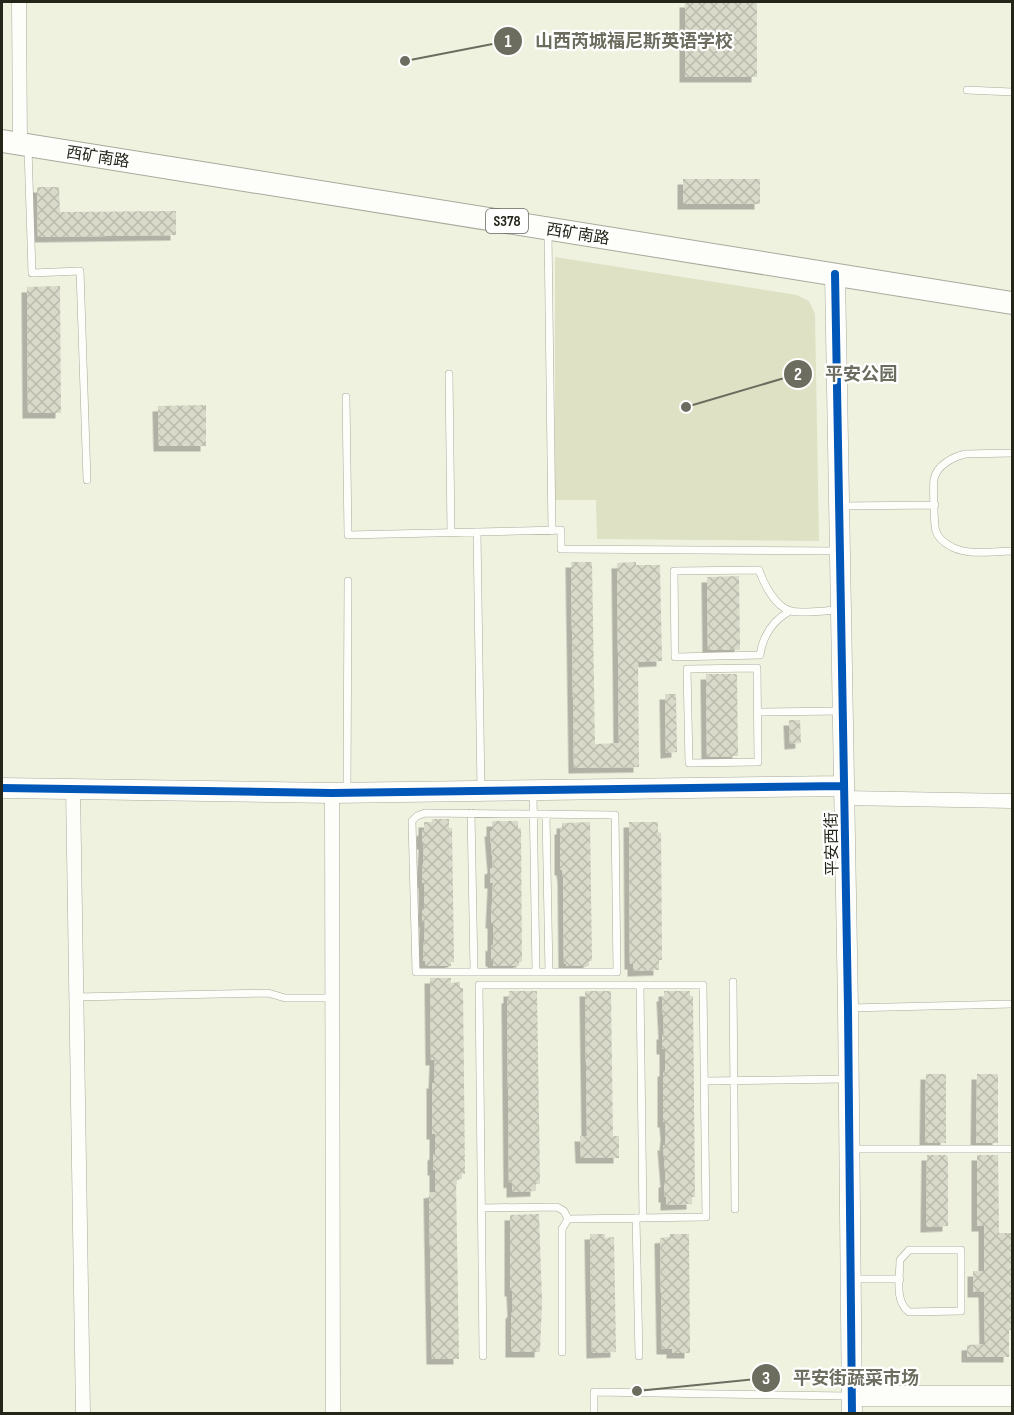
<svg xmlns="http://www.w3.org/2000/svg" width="1014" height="1415" font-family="'Sofia Sans Condensed','Noto Sans SC',sans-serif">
<defs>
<pattern id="building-cross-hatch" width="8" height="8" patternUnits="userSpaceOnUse" patternTransform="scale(1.5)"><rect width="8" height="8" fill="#d9dac9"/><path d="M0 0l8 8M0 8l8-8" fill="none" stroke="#babbac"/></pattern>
<filter id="shadow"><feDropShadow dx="-5.5" dy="5.5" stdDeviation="0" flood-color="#0004"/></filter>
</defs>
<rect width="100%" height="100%" fill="#f0f2e0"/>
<path fill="#dee1c4" d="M 555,257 L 797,295 L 809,301 L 815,314 L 819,541 L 597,539 L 596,500 L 555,500 Z"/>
<path fill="url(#building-cross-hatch)" filter="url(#shadow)" d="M 685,2 L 757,2 L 757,77 L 685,77 Z
M 683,179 L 760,179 L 760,204 L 683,204 Z
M 37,187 L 59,187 L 60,212 L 176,211 L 176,235 L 38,237 Z
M 60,286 L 61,413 L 28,413 L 27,287 Z
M 206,405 L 206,446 L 159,446 L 158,406 Z
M 571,562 L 592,562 L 595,744 L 619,743 L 617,563 L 636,562 L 636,565 L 660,565 L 662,661 L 638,662 L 639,767 L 574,768 Z
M 739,576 L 740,650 L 708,650 L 707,577 Z
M 706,674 L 737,674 L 738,756 L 707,757 Z
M 665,694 L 676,694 L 677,752 L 666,753 Z
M 789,720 L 800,720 L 801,743 L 790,744 Z
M 432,819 L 449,819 L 449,828 L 452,828 L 454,962 L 451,962 L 451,966 L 425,966 L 425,961 L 423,961 L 425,922 L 422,922 L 422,909 L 424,909 L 424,883 L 422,883 L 424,844 L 422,844 L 422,831 L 424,830 L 424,822 L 432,822 Z
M 492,821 L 518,821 L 518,828 L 521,828 L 522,962 L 519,962 L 519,966 L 493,966 L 493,961 L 491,961 L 491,945 L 493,946 L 493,923 L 491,923 L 493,883 L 490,883 L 490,869 L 493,868 L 490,831 L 492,831 Z
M 590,822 L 592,961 L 589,961 L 589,966 L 566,966 L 566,964 L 564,963 L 563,877 L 562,870 L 560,870 L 560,829 L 562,829 L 562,823 Z
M 629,822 L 658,822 L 658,832 L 661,833 L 662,960 L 659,960 L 659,970 L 633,971 L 633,964 L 630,964 Z
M 430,978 L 451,978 L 451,983 L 460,982 L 460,988 L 463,988 L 465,1174 L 462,1174 L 462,1179 L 456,1179 L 459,1359 L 432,1359 L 429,1193 L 435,1192 L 435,1170 L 433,1170 L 433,1155 L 435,1154 L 435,1134 L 432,1134 L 432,1083 L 434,1083 L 435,1060 L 431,1060 Z
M 509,991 L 537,991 L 540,1184 L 536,1184 L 536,1191 L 512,1192 L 512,1182 L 509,1183 L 507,998 L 509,998 Z
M 585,991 L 611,991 L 613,1136 L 619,1136 L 619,1158 L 581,1158 L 580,1136 L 587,1136 Z
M 664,991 L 690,991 L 690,996 L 693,996 L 695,1197 L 692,1197 L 692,1204 L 666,1205 L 666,1197 L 664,1197 L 664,1182 L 666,1182 L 663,1145 L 665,1145 L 666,1134 L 665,1122 L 663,1122 L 663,1071 L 665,1071 L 665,1049 L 662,1049 L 662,1034 L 664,1034 L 662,996 L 664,996 Z
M 926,1074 L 946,1074 L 946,1143 L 925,1143 Z
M 977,1074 L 998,1074 L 998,1143 L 976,1143 Z
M 927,1155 L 946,1155 L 948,1157 L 948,1226 L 926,1227 Z
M 977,1155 L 998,1155 L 999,1233 L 1012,1233 L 1012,1330 L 1009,1330 L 1009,1357 L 967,1357 L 967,1345 L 985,1344 L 984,1292 L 973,1292 L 973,1271 L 984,1271 L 984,1226 L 977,1226 Z
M 539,1214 L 542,1302 L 540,1352 L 511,1352 L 511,1314 L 513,1311 L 512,1291 L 510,1291 L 510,1215 Z
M 590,1234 L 605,1234 L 605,1238 L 614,1237 L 616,1352 L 592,1353 Z
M 670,1234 L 689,1234 L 690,1353 L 672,1353 L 672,1349 L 662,1349 L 660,1238 L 670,1237 Z"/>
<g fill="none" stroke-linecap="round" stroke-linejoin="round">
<defs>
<path id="lane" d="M 967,90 L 1012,92
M 28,148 L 32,273 L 80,271 L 87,480
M 548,233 L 552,531
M 449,374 L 451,533
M 346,397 L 348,535 L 561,530 L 561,549 L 837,551
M 1012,453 L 965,454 C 953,457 937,465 934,479 C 933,485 934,527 936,531 C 938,538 946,544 952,547 C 969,556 994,551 1012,551
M 841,506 L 935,505
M 477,532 L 481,791
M 790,611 C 772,621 763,635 760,655 L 675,657 L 674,571 L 759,570 C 764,584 775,607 791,611 C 802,614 828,610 840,610
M 757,668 L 758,762 L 689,763 L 687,669 Z
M 757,712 L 842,711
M 347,791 L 348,581
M 533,793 L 536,972
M 425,813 L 615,815 L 617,972 L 416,972 L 412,821 L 417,816 Z
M 471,813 L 474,972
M 546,814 L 549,972
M 733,982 L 735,1209
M 640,985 L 643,1218
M 76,997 L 268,993 L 285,998 L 332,998
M 850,1008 L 1012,1004
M 704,1081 L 846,1079
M 850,1149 L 1012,1149
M 481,1208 L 557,1207 L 564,1211 L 568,1219 L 706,1217 L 703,985 L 479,985 L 483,1356
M 636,1218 L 639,1356
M 909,1250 L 961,1250 L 961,1311 L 909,1312 C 894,1301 900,1277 900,1260 Z
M 851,1279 L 900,1279
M 562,1352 L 562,1229 L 568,1219
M 594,1414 L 594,1392 L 849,1396"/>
<path id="street" d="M 19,2 L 20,144
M 73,788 L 83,1414
M 332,793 L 333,1414
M 844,798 L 1012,801"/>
<path id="secondary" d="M 835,274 L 848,1008 L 852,1414
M 2,788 L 332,793 L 844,786
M 852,1396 L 1012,1396"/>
<path id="primary" d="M 2,141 L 1012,303"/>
</defs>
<use href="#lane" stroke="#a9aa9c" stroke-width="8"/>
<use href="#street" stroke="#a9aa9c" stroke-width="15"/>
<use href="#secondary" stroke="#a9aa9c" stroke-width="21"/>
<use href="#primary" stroke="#a9aa9c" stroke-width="24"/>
<use href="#lane" stroke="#fdfdfa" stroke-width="7"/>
<use href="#street" stroke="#fdfdfa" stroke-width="14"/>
<use href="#secondary" stroke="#fdfdfa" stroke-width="20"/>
<use href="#primary" stroke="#fdfdfa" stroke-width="22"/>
<defs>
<path id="cycleway" d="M 835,274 L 848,1008 L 852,1414
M 2,788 L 332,793 L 844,786"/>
</defs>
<use href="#cycleway" stroke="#fff" stroke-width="11"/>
<use href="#cycleway" stroke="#0057b8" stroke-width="8"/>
</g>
<g text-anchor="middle" stroke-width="4.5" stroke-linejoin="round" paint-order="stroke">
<rect fill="#fff" stroke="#66675f" stroke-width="1.5" x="486" y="209" width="42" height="24" rx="4.5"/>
<g font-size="15" font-weight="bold" fill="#25261a">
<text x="507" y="226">S378</text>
</g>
<g font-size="16" fill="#25261a" stroke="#fff">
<text transform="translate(98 156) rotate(9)" y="6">西矿南路</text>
<text transform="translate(578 233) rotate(9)" y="6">西矿南路</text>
<text transform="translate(831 844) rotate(-91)" y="6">平安西街</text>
</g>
</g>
<path fill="none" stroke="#6c6d5f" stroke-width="2" d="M405 61L508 41M686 407L798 374M637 1391L766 1378"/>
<g fill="#6c6d5f" stroke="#fff" stroke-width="2">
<circle cx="405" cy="61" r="6"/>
<circle cx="686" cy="407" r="6"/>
<circle cx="637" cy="1391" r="6"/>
<circle cx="508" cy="41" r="15"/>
<circle cx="798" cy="374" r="15"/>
<circle cx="766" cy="1378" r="15"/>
</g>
<g font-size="18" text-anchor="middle" font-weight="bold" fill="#fff">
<text x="508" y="47">1</text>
<text x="798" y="380">2</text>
<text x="766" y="1384">3</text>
</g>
<g font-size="18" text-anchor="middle" font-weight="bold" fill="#6c6d5f" stroke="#fff" stroke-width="4.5" stroke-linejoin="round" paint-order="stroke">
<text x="634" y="47">山西芮城福尼斯英语学校</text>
<text x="861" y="380">平安公园</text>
<text x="856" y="1384">平安街蔬菜市场</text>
</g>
<rect width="1014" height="1415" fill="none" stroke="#25261a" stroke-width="6"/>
</svg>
